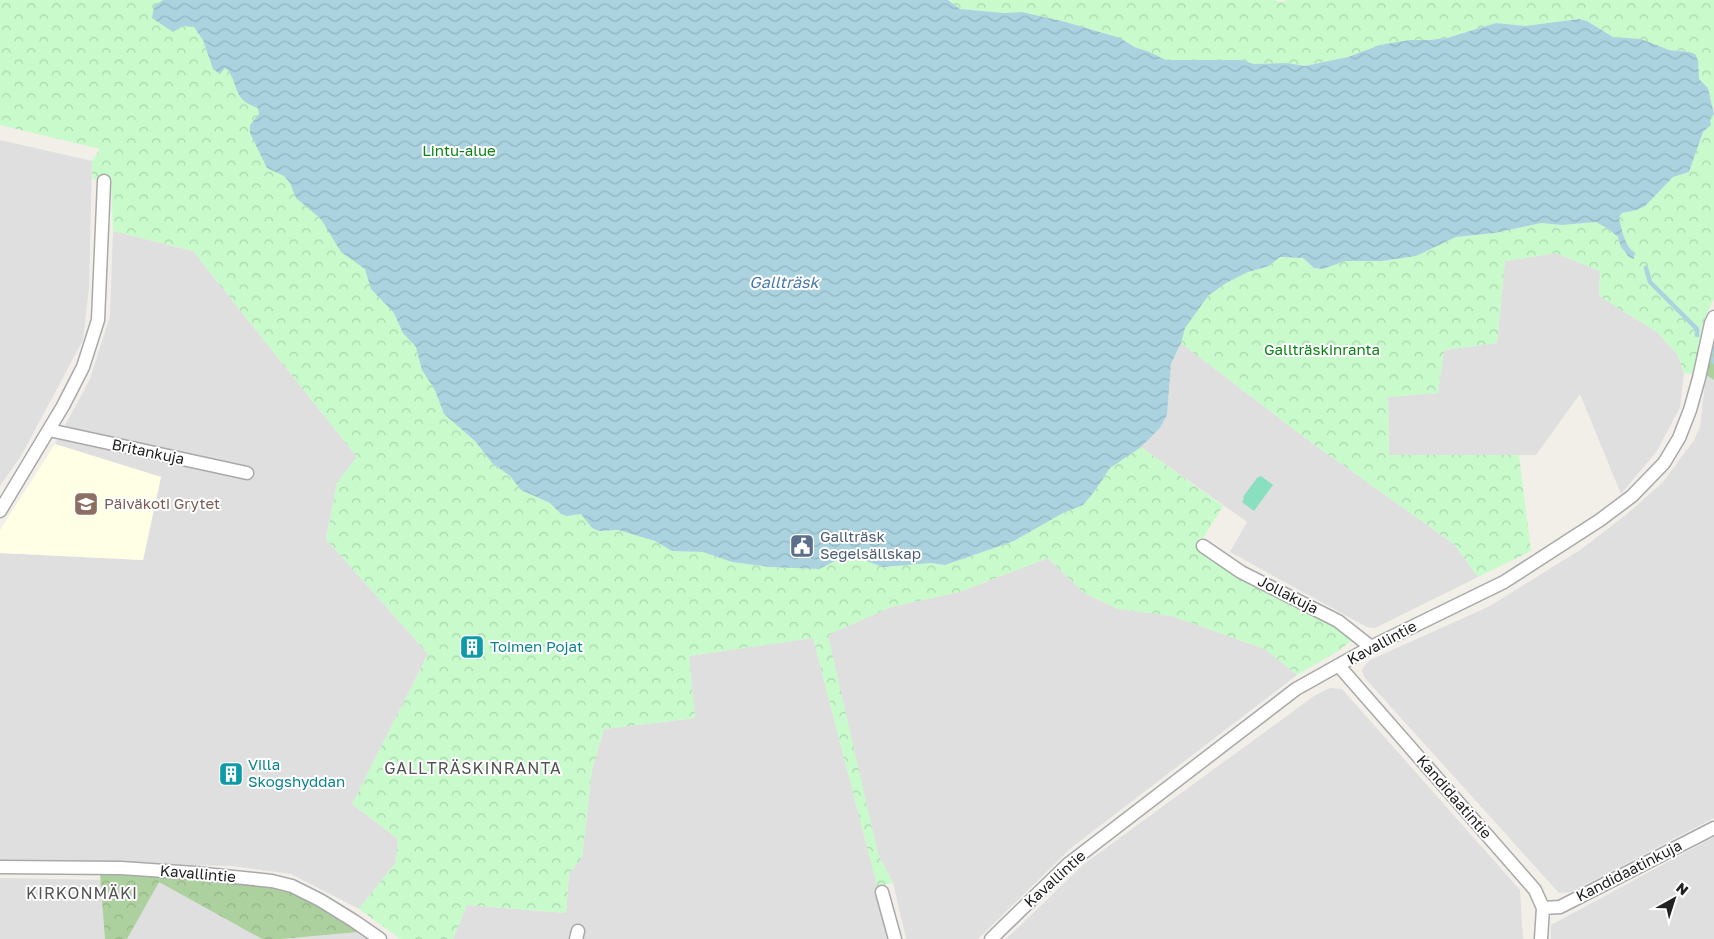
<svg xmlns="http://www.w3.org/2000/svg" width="1714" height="939" font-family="'Golos Text',sans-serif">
<defs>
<pattern id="forest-crowns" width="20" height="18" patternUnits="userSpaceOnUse" patternTransform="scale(1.25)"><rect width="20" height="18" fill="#add19e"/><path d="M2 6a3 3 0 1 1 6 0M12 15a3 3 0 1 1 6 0" fill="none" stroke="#95b388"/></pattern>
<pattern id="park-crowns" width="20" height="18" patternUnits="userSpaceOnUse" patternTransform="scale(1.25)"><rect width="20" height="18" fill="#c8facc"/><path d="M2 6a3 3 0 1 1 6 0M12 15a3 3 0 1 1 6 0" fill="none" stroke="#acd6af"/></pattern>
<pattern id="water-waves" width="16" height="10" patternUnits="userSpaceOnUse" patternTransform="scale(1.25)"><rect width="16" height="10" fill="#aad3df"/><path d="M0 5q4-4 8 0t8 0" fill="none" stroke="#92b5bf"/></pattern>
</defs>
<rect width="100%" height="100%" fill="#f2efe9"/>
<path fill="#e0dfdf" d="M 0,140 L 92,161 L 89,288 L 83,340 L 21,456 L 0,486 Z
M 113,231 L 193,251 L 357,457 L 337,483 L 326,539 L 428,654 L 352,804 L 398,839 L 396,862 L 359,909 L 291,874 L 231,866 L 0,860 L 0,553 L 143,560 L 161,477 L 55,444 L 90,379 L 110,316 Z
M 1555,253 L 1600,271 L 1599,296 L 1657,332 L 1677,354 L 1684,373 L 1680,407 L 1657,451 L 1621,494 L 1580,394 L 1536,455 L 1389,455 L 1388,397 L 1438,393 L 1444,350 L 1497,343 L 1505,261 Z
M 1181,343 L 1312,443 L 1454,544 L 1478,577 L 1375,628 L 1367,627 L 1230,552 L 1247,522 L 1141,447 L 1160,428 L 1167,415 L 1171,364 Z
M 1706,375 L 1714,380 L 1714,818 L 1571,892 L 1559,893 L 1364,677 L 1362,671 L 1364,666 L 1370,660 L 1490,606 L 1580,550 L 1627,514 L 1663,482 L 1694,440 L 1700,427 Z
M 1048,558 L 1084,593 L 1118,609 L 1172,616 L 1265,649 L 1297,675 L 1071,848 L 978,939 L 906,939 L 893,883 L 878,854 L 827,635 L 891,607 L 959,592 Z
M 813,638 L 891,939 L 453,939 L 467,905 L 566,913 L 569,874 L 582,857 L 592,770 L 604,729 L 695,718 L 689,656 Z
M 1330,688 L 1342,689 L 1520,890 L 1523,939 L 1006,939 L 1084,864 L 1314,696 Z
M 1714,837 L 1714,939 L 1551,939 L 1551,925 Z
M 0,878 L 159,881 L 262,939 L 0,939 Z
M 359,932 L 369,939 L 281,939 Z"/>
<path fill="#ffffe5" d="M 55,444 L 161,477 L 143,560 L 0,553 L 0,530 Z"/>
<path fill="url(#forest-crowns)" d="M 1714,337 L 1714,380 L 1706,375 Z
M 100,874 L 243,881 L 277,887 L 304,898 L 359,932 L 281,939 L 262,939 L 159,882 L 127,939 L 105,939 Z"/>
<path fill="url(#park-crowns)" d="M 0,0 L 653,0 L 444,414 L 475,441 L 492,463 L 510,476 L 521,490 L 550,503 L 561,514 L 567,516 L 581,513 L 592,528 L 599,531 L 618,530 L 655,541 L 672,551 L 703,552 L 732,562 L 770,567 L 819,569 L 843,557 L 861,559 L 883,567 L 931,563 L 945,565 L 1014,541 L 1063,513 L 1083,505 L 1094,492 L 1110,468 L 1141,447 L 1223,506 L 1196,549 L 1242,580 L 1336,626 L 1352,640 L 1338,651 L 1297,675 L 1265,649 L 1172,616 L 1118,609 L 1084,593 L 1048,558 L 959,592 L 891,607 L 828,635 L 878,854 L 893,883 L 877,886 L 813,638 L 689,656 L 695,718 L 604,729 L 592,770 L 582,857 L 569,874 L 566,913 L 467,905 L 453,939 L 401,939 L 359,909 L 396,862 L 398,839 L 352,804 L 428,654 L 326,539 L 337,483 L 357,457 L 193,251 L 113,231 L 111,182 L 92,179 L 92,161 L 100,149 L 0,125 Z
M 948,0 L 1273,0 L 1281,2 L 1287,0 L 1714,0 L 1714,111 L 1708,88 L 1699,79 L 1698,70 L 1689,52 L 1669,50 L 1641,39 L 1613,37 L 1587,21 L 1579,19 L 1525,26 L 1496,23 L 1447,38 L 1380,45 L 1348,57 L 1305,66 L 1287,63 L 1254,64 L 1241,60 L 1166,60 L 1147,51 L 1134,47 L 1120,38 L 1066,22 L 1022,12 L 1004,13 L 960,9 Z
M 1714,114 L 1714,298 L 1702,325 L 1695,374 L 1684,373 L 1677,354 L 1657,332 L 1599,296 L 1600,271 L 1555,253 L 1505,261 L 1497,343 L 1444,350 L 1438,393 L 1388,397 L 1389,455 L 1519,455 L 1531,551 L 1478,577 L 1454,544 L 1312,443 L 1181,343 L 1184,328 L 1208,296 L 1226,283 L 1248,272 L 1269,266 L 1279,257 L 1303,258 L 1314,268 L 1323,269 L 1345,261 L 1382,261 L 1416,256 L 1456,237 L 1495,233 L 1541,223 L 1562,225 L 1596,222 L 1610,230 L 1618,237 L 1621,247 L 1634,253 C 1624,243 1622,231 1619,217 L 1622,213 L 1637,210 L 1673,177 L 1689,172 L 1703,132 L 1711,125 L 1710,120 Z"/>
<path fill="#88e0be" d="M 1261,476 L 1273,485 L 1254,511 L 1242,502 L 1244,498 L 1243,497 L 1257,478 Z"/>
<path fill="url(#water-waves)" d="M 163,0 L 948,0 L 960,9 L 1004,13 L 1022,12 L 1066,22 L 1120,38 L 1134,47 L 1147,51 L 1166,60 L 1241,60 L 1254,64 L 1287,63 L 1305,66 L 1348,57 L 1380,45 L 1410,40 L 1429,40 L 1447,38 L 1496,23 L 1525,26 L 1579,19 L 1587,21 L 1613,37 L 1641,39 L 1669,50 L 1689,52 L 1695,54 L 1698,60 L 1699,79 L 1708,88 L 1714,114 L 1710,120 L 1711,125 L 1703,132 L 1689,172 L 1673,177 L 1645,206 L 1637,210 L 1622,213 L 1619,217 C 1622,231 1624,243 1634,253 L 1634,259 L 1629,257 L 1621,247 L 1618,237 L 1610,230 L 1596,222 L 1562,225 L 1541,223 L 1495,233 L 1456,237 L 1416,256 L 1382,261 L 1345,261 L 1323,269 L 1314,268 L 1303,258 L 1280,257 L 1269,266 L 1248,272 L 1226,283 L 1208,296 L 1185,328 L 1181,343 L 1171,364 L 1167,415 L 1160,428 L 1141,447 L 1110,468 L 1094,492 L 1083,505 L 1063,513 L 1014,541 L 945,565 L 931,563 L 883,567 L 861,559 L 843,557 L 819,569 L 770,567 L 732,562 L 703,552 L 672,551 L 655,541 L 618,530 L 599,531 L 592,528 L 581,514 L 567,516 L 561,514 L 550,503 L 521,490 L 510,476 L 492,463 L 475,441 L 444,414 L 435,390 L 422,370 L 416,347 L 403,333 L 394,313 L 371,289 L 365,269 L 341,252 L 321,219 L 296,198 L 290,183 L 284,176 L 267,168 L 250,133 L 250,125 L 259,114 L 258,108 C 253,106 247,104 243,100 C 234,91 235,75 225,68 L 220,74 L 213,69 L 203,40 L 194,27 L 183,26 L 173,32 L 152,18 L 154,6 Z"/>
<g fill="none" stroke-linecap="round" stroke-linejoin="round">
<path stroke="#aad3df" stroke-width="4.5" d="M 1646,268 L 1650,282 L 1697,329 L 1697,335
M 1707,351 L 1714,362
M 1710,356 L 1714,346"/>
<defs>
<path id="street" d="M 49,430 L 247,473
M 0,511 L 63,406 L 83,367 L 98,320 L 104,181
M 1203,546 L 1241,572 L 1338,621 L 1371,647
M 1339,666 L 1535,890 L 1543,908 L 1541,939
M 0,867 L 121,868 L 195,873 L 272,881 L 292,886 L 320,900 L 354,921 L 380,939
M 882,892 L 895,939
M 1543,908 L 1560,907 L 1714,828
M 576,939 L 578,931
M 991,939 L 1067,865 L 1296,689 L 1371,647 L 1504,582 L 1600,520 L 1632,496 L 1664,463 L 1679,438 L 1690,410 L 1699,378 L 1711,323 L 1714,317"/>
</defs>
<use href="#street" stroke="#a9a9a9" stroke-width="15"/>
<use href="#street" stroke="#fff" stroke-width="12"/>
</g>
<defs>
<symbol id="school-square" viewBox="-11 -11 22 22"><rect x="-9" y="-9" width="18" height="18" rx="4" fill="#8d6e63" stroke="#fff"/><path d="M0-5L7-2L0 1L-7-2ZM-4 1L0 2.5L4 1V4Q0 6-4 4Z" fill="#fff"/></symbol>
<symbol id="civic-square" viewBox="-11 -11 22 22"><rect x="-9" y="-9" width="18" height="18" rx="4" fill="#5c6f8a" stroke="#fff"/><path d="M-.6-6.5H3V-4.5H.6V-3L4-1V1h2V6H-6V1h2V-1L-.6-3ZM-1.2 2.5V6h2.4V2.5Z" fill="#fff"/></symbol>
<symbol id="building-square" viewBox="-11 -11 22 22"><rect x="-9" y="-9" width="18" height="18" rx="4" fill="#0f9aa8" stroke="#fff"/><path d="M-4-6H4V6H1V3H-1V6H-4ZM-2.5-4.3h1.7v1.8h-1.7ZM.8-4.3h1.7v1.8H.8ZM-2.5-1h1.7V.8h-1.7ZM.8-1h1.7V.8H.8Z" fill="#fff"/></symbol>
</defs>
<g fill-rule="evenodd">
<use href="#school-square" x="72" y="490" width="28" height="28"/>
<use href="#civic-square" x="788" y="532" width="28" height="28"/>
<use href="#building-square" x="458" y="633" width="28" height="28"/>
<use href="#building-square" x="217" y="760" width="28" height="28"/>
</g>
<g text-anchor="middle" stroke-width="4" stroke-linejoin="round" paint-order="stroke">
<g font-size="15" fill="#0c8416" stroke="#fff">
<text x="459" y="156">Lintu-alue</text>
<text x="1322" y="355">Gallträskinranta</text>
</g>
<g font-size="15" fill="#222" stroke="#fff">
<text transform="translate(148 452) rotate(12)" y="5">Britankuja</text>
<text transform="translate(1288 595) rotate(27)" y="5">Jollakuja</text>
<text transform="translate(1382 643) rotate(-28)" y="5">Kavallintie</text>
<text transform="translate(1454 797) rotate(49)" y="5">Kandidaatintie</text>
<text transform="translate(1629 871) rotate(-27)" y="5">Kandidaatinkuja</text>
<text transform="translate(198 874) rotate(5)" y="5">Kavallintie</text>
<text transform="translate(1055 879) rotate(-42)" y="5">Kavallintie</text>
</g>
<g font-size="15" fill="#785e54" stroke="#fff" text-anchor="start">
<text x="104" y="509">Päiväkoti Grytet</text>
</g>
<g font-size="15" fill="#4e5e75" stroke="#fff" text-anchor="start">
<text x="820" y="542">Gallträsk<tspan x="820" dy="17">Segelsällskap</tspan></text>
</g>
<g font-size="15" fill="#0d838f" stroke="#fff" text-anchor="start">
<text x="490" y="652">Toimen Pojat</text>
<text x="248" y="770">Villa<tspan x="248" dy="17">Skogshyddan</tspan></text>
</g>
<g font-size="16" font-style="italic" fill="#4a7aab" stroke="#fff">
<text x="784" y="288">Gallträsk</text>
</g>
<g font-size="16" letter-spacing="1" fill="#555" stroke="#fff">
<text x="473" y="774">GALLTRÄSKINRANTA</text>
<text x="82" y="899">KIRKONMÄKI</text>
</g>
</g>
<g transform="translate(1674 899) rotate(39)" stroke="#ffffff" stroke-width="4" paint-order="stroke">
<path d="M0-4L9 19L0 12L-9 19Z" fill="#222222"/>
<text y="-8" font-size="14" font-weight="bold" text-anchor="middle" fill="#222222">N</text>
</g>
</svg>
